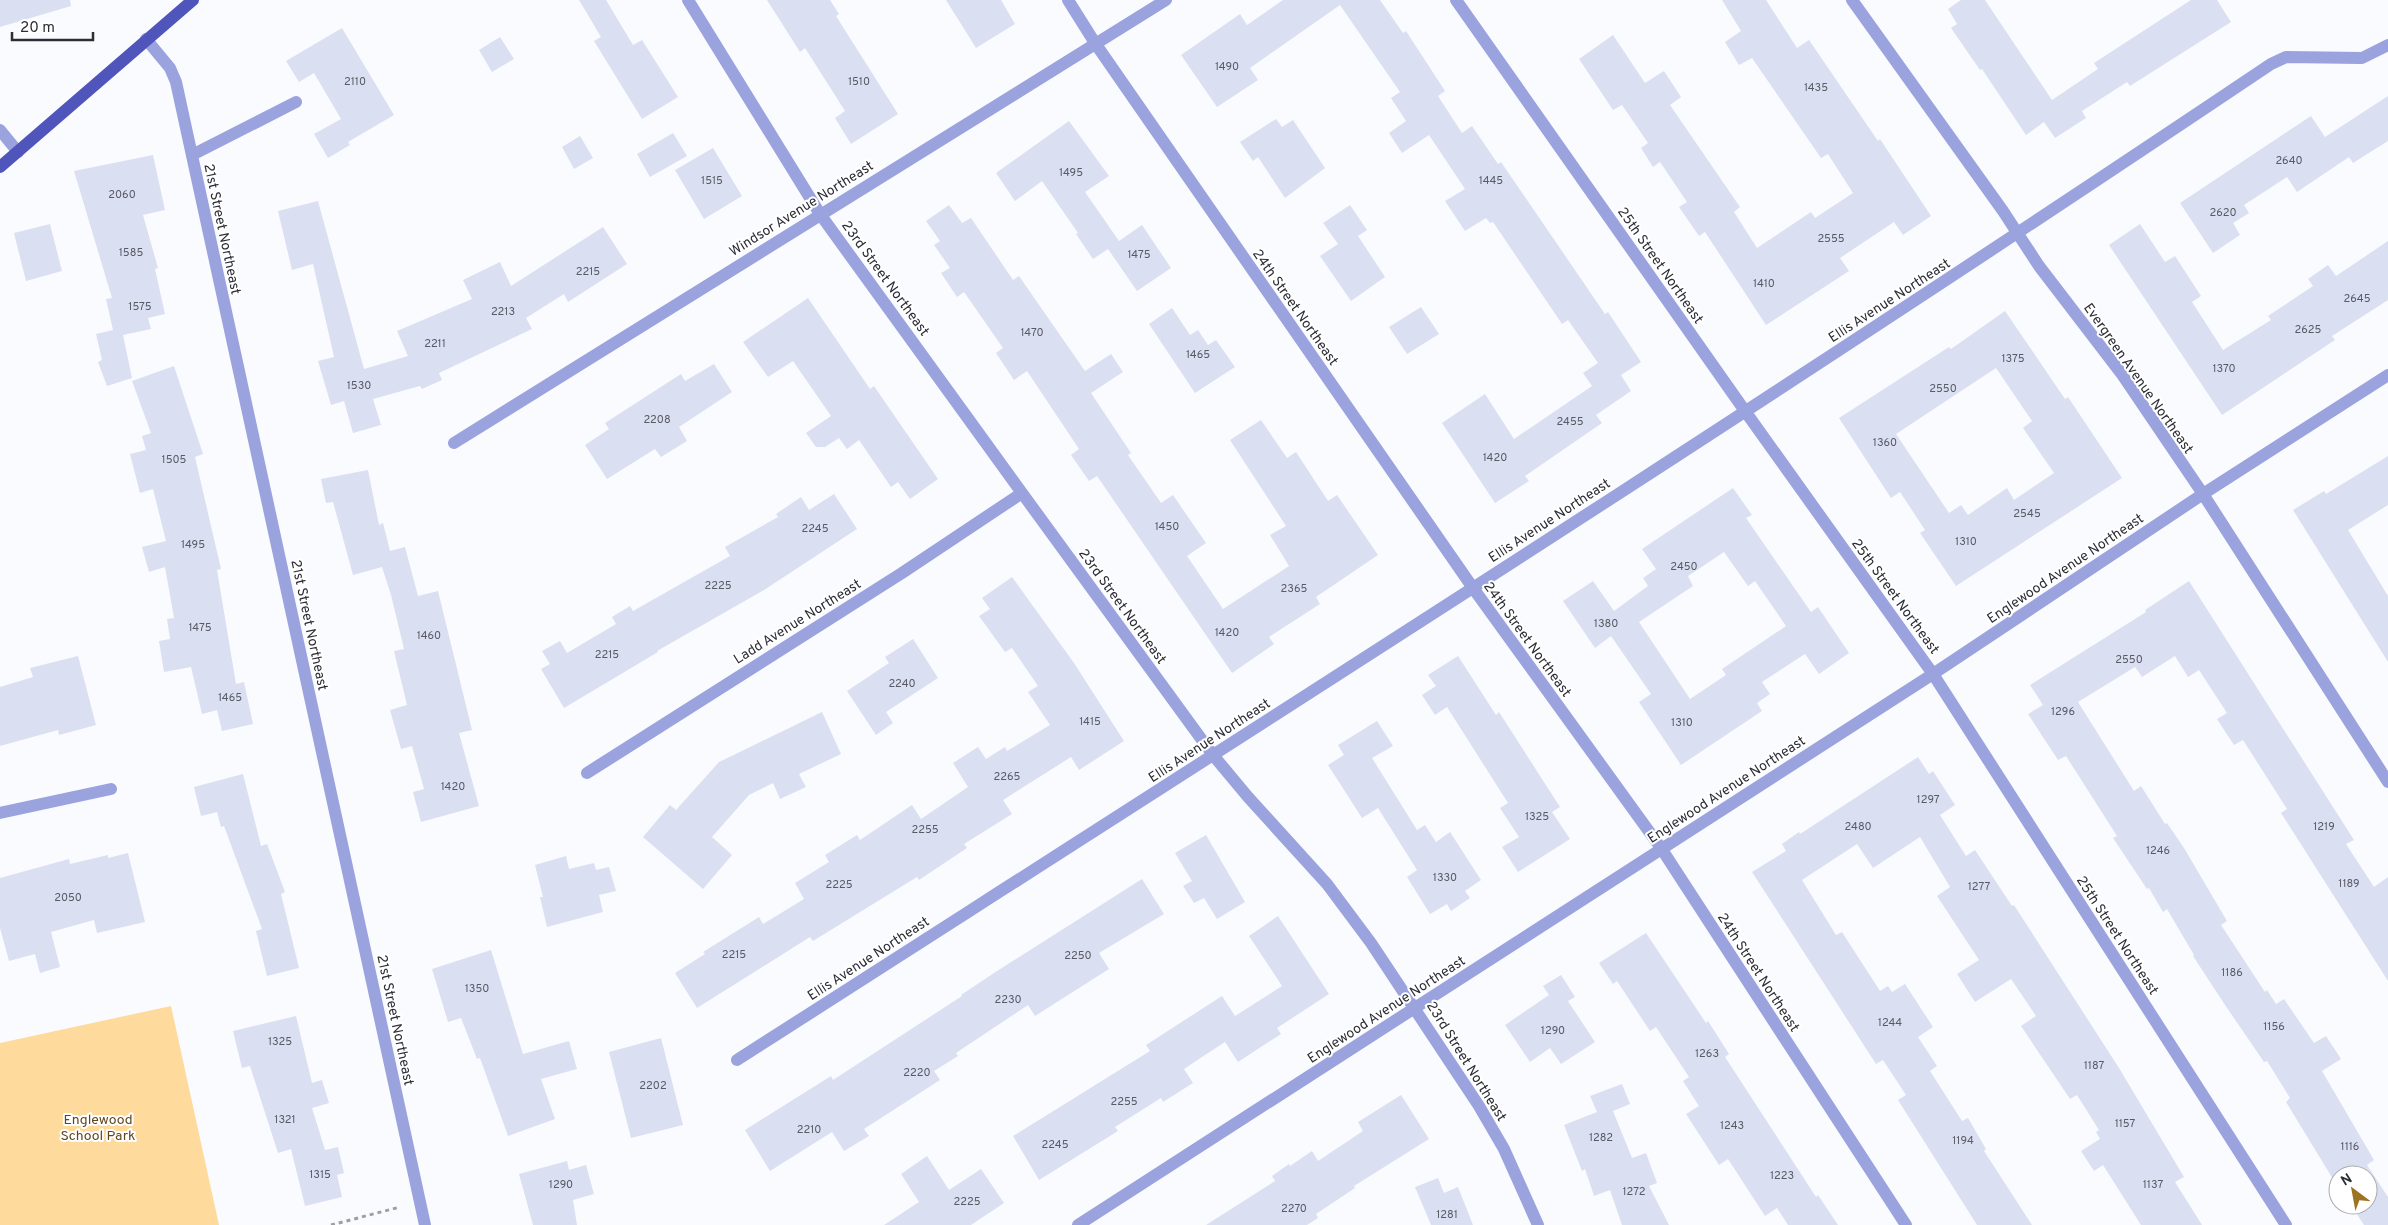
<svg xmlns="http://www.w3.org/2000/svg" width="2388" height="1225" font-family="Overpass,sans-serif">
<rect width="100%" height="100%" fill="#fafbfe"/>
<path fill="#feda9d" d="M 171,1006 L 219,1225 L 0,1225 L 0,1043 Z"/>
<path fill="#dbdff2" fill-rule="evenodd" d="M 0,0 L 70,0 L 71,6 L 0,27 Z
M 579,0 L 606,0 L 633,45 L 642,40 L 678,97 L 642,119 L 594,41 L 601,37 Z
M 767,0 L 830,0 L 839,14 L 836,16 L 898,114 L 851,144 L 835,118 L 845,111 L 805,48 L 800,52 Z
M 946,0 L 1001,0 L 1015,24 L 976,48 Z
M 1283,0 L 1380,0 L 1403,33 L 1406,31 L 1445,91 L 1438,96 L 1462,133 L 1472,126 L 1498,164 L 1501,162 L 1605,314 L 1608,312 L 1641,362 L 1621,375 L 1631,391 L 1596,415 L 1602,423 L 1525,476 L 1529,481 L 1495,503 L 1442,423 L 1485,394 L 1514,439 L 1592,386 L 1583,373 L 1598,363 L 1568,320 L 1562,324 L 1493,222 L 1490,223 L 1486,218 L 1465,231 L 1445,201 L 1465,189 L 1429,135 L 1402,153 L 1389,133 L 1406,121 L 1391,98 L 1400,92 L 1340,5 L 1250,68 L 1258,80 L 1217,107 L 1181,55 L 1240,14 L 1247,25 Z
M 1722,0 L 1766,0 L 1797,48 L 1809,40 L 1878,141 L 1880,139 L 1931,216 L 1903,235 L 1894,222 L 1840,258 L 1849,271 L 1766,325 L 1705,232 L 1699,236 L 1679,207 L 1687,202 L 1660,162 L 1653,167 L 1641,148 L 1648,143 L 1622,105 L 1613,110 L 1579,59 L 1613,35 L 1645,83 L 1664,71 L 1681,97 L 1670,105 L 1740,207 L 1734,212 L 1757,248 L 1811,212 L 1815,218 L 1853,193 L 1828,154 L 1821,158 L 1752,58 L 1739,65 L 1725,42 L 1741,31 Z
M 1961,0 L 1985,0 L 2052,100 L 2098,69 L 2094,63 L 2191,0 L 2217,0 L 2231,22 L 2130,86 L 2127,82 L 2082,111 L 2086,118 L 2055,138 L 2044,122 L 2026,135 L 1982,69 L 1980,70 L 1951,28 L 1957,24 L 1948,9 Z
M 342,28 L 394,115 L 348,142 L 350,145 L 328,158 L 314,134 L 341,119 L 314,73 L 299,82 L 286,61 Z
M 500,37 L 514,59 L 492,72 L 479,50 Z
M 2388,96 L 2388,141 L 2353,163 L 2349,157 L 2297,192 L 2287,177 L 2244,205 L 2249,213 L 2233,223 L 2240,235 L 2213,253 L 2180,203 L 2311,116 L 2325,137 Z
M 1276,119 L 1282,127 L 1293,120 L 1325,168 L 1285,198 L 1258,157 L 1253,161 L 1240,142 Z
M 1069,121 L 1109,176 L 1085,192 L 1119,241 L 1142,225 L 1171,268 L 1137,291 L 1108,249 L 1093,259 L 1076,234 L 1078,233 L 1042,181 L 1015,201 L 996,173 Z
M 673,133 L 687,156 L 650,177 L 637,154 Z
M 580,136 L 593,158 L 574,169 L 562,147 Z
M 713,148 L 742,196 L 704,219 L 675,170 Z
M 153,155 L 165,210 L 143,215 L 158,268 L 155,269 L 165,314 L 148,318 L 151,329 L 123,335 L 132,378 L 107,386 L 98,362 L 102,360 L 96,334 L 113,330 L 106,299 L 112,298 L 74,171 Z
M 318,201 L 364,369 L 408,356 L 397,331 L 472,299 L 463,280 L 500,262 L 511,286 L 603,227 L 627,264 L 568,302 L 564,294 L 526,318 L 532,329 L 439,373 L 442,380 L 422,389 L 420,386 L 373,399 L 381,425 L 353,433 L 344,401 L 331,405 L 318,361 L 334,357 L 313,264 L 292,270 L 278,211 Z
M 949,205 L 962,223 L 971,218 L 1013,280 L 1019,276 L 1085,371 L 1111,354 L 1123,372 L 1091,393 L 1131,453 L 1128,455 L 1161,503 L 1173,495 L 1206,543 L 1187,556 L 1223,609 L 1289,566 L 1270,535 L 1286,526 L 1230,440 L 1261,420 L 1287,458 L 1296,452 L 1328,501 L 1337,495 L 1378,555 L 1316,597 L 1320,604 L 1269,637 L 1274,644 L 1232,673 L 1097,476 L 1089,481 L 1071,455 L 1079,449 L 1027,371 L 1014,380 L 996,353 L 1003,348 L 964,292 L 957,297 L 941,273 L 950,268 L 934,245 L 940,241 L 926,221 Z
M 1350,205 L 1367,230 L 1358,236 L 1385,277 L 1351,301 L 1320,256 L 1338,244 L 1323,223 Z
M 50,224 L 62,271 L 26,281 L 14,233 Z
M 2140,224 L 2165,262 L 2175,256 L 2201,296 L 2192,302 L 2223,350 L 2271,320 L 2268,316 L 2313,286 L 2308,279 L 2328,265 L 2336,276 L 2388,241 L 2388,300 L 2332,336 L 2335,340 L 2222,415 L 2109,245 Z
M 808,298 L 870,389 L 874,386 L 938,479 L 910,499 L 898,482 L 891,487 L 859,440 L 847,449 L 839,438 L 825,447 L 816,447 L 806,433 L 831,416 L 793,361 L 768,377 L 743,342 Z
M 1421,307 L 1439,334 L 1407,354 L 1389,327 Z
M 1172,308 L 1190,335 L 1198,330 L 1208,345 L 1216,340 L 1235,367 L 1195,393 L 1149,324 Z
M 2005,311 L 2065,399 L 2068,397 L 2122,478 L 1956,586 L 1920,533 L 1925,530 L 1900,492 L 1891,498 L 1839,418 L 1949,347 L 1951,349 ZM 1996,368 L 2032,421 L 2023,428 L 2054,473 L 2014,500 L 2007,488 L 1968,515 L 1961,505 L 1949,513 L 1896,434 Z
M 714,364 L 732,392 L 679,427 L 687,441 L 661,457 L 655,449 L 607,479 L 585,445 L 609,429 L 605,423 L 681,374 L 685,381 Z
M 174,366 L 203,454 L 195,457 L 221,569 L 217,570 L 236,684 L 244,682 L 253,724 L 222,731 L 217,710 L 202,714 L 191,667 L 164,672 L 159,641 L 170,639 L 167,619 L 174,618 L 165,567 L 149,572 L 142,547 L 166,541 L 153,489 L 140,493 L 130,454 L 146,450 L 142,436 L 151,433 L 132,381 Z
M 2388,456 L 2388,505 L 2348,530 L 2388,596 L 2388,662 L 2293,510 L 2324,491 L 2326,494 Z
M 368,470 L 379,525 L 383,523 L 390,551 L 405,547 L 418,596 L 438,591 L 472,730 L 459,733 L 479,806 L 421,822 L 413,792 L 424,789 L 412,746 L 401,749 L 390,710 L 407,705 L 394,651 L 404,649 L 391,595 L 382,567 L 353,575 L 333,502 L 326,503 L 321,479 Z
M 1733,488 L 1752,515 L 1746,518 L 1811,612 L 1818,607 L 1849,653 L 1819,674 L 1805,654 L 1762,682 L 1770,694 L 1757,703 L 1762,711 L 1681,765 L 1639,702 L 1651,694 L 1611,636 L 1595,648 L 1563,601 L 1593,581 L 1614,611 L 1648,586 L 1643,578 L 1656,569 L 1642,549 ZM 1724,552 L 1748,586 L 1755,581 L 1786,626 L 1722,669 L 1726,675 L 1690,699 L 1639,622 L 1693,586 L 1688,576 Z
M 834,494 L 857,529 L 764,590 L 657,651 L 658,652 L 564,708 L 541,669 L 550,664 L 542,651 L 560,641 L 567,653 L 616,624 L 612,617 L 630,606 L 633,611 L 730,556 L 725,547 L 778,517 L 776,514 L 801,497 L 809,510 Z
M 1012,577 L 1074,663 L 1124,741 L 1079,770 L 1071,757 L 1003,800 L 1012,814 L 964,844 L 967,848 L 919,880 L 917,877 L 813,941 L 810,937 L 697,1008 L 675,973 L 705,954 L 703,952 L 759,917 L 763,924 L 804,899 L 795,883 L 829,862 L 825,855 L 857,835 L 860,840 L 912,805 L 921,819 L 968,787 L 953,763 L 978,747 L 986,759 L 1005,747 L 1007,751 L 1050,725 L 1028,692 L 1038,686 L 1012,648 L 1005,652 L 979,616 L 990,609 L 982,598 Z
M 2189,581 L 2354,840 L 2346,844 L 2374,887 L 2388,877 L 2388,981 L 2281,813 L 2287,809 L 2243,740 L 2234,745 L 2217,719 L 2227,713 L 2199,670 L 2188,677 L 2175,656 L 2142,677 L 2135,667 L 2078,702 L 2134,791 L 2141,786 L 2165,824 L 2167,823 L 2184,848 L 2227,921 L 2221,925 L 2265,992 L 2267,990 L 2276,1004 L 2284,999 L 2314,1043 L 2326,1036 L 2341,1059 L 2322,1071 L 2374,1160 L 2367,1165 L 2388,1197 L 2388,1225 L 2364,1225 L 2351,1205 L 2368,1205 L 2368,1175 L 2338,1175 L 2338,1185 L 2336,1184 L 2286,1102 L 2290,1098 L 2267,1061 L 2264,1062 L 2225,1005 L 2193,956 L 2194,955 L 2167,909 L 2163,912 L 2149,888 L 2147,889 L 2113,838 L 2117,836 L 2066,756 L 2058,760 L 2028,714 L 2043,705 L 2030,685 L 2146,612 L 2145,610 Z
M 913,639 L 938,678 L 886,712 L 893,723 L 876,735 L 847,691 L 889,663 L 885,657 Z
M 78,656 L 96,725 L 59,735 L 58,730 L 0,746 L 0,687 L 33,677 L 30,668 Z
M 1458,656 L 1496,715 L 1499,712 L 1560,807 L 1552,812 L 1570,839 L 1518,872 L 1502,847 L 1519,837 L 1500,808 L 1508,803 L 1447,707 L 1435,715 L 1422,695 L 1436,686 L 1428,675 Z
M 822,712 L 841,754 L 799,774 L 806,787 L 780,799 L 773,783 L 749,795 L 712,837 L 732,855 L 703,889 L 643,837 L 670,805 L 676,810 L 719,762 Z
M 1377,721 L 1393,746 L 1372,758 L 1417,830 L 1425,825 L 1436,842 L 1450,832 L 1481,880 L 1465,891 L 1470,898 L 1451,911 L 1447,904 L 1430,914 L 1407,877 L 1417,870 L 1378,808 L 1362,818 L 1328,765 L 1344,755 L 1338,745 Z
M 1918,757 L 1929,774 L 1933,771 L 1955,805 L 1940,815 L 1966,856 L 1975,850 L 2012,906 L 2014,905 L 2119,1068 L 2184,1177 L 2175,1182 L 2202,1225 L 2141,1225 L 2103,1165 L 2094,1171 L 2081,1151 L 2100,1139 L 2096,1132 L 2099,1130 L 2077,1095 L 2070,1099 L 2021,1026 L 2036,1016 L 2011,979 L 1975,1002 L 1957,974 L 1979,960 L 1937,896 L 1950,887 L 1920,837 L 1873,868 L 1857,844 L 1802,880 L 1836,935 L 1842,932 L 1880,991 L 1888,986 L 1892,992 L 1905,984 L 1933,1027 L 1918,1037 L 1937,1066 L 1930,1071 L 1962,1121 L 1968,1118 L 1986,1149 L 1984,1151 L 2032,1225 L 1977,1225 L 1898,1100 L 1906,1095 L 1883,1060 L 1876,1064 L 1752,872 L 1786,851 L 1782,844 L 1799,832 L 1800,834 Z
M 243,774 L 261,846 L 267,844 L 285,892 L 281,894 L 299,968 L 267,976 L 256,931 L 262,929 L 224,826 L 221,827 L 217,812 L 201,816 L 194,787 Z
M 1206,835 L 1245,902 L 1217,919 L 1204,898 L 1194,903 L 1183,886 L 1192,881 L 1175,853 Z
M 128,853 L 145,922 L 97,933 L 94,920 L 51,932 L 60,967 L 40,973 L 35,954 L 9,961 L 0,928 L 0,878 L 69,859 L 70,864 L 108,855 L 108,858 Z
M 566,856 L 569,869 L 594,863 L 596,870 L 609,867 L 616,891 L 599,895 L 603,912 L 547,927 L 540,897 L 543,897 L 535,865 Z
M 1142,879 L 1164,914 L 1099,953 L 1109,969 L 1035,1016 L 1028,1005 L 956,1053 L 958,1056 L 934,1071 L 940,1080 L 864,1129 L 869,1136 L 844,1151 L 832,1132 L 770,1171 L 745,1130 L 831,1076 L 833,1080 L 962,996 L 961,995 L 997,971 Z
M 1278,916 L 1329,994 L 1277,1028 L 1281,1034 L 1238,1062 L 1225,1042 L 1205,1055 L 1184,1069 L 1193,1083 L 1163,1102 L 1161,1098 L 1115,1127 L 1118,1131 L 1039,1180 L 1013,1136 L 1150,1051 L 1146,1045 L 1222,996 L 1235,1016 L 1282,986 L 1249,936 Z
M 1646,933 L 1706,1023 L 1708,1021 L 1729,1054 L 1725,1057 L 1816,1197 L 1818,1195 L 1838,1225 L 1788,1225 L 1777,1208 L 1765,1216 L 1728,1159 L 1719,1165 L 1686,1114 L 1699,1106 L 1683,1081 L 1689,1077 L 1656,1027 L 1650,1031 L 1617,981 L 1613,984 L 1599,963 Z
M 491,950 L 523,1054 L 569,1041 L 577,1069 L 541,1079 L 555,1119 L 508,1136 L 480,1058 L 477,1059 L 461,1018 L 448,1022 L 432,969 Z
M 1561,975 L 1575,997 L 1568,1001 L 1595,1042 L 1561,1064 L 1550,1048 L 1530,1062 L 1505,1025 L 1549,995 L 1543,986 Z
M 296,1016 L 312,1083 L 322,1080 L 329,1103 L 312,1108 L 325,1150 L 338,1147 L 344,1173 L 337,1175 L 342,1197 L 305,1206 L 291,1149 L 278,1153 L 250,1066 L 242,1068 L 233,1031 Z
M 661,1038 L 683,1125 L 631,1138 L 609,1052 Z
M 1622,1084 L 1630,1104 L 1613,1111 L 1632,1158 L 1646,1153 L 1657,1183 L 1649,1186 L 1669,1225 L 1622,1225 L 1610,1190 L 1594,1196 L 1585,1169 L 1582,1171 L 1564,1125 L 1597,1112 L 1590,1096 Z
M 1401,1095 L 1429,1139 L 1354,1186 L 1355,1188 L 1316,1214 L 1318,1218 L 1307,1225 L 1206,1225 L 1275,1181 L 1272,1176 L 1289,1164 L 1290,1166 L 1312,1151 L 1318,1161 L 1363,1131 L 1358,1122 Z
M 927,1156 L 949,1190 L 981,1169 L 1004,1203 L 971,1225 L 884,1225 L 919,1202 L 901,1174 Z
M 567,1161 L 569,1170 L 586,1165 L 594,1194 L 573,1200 L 577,1225 L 533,1225 L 519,1174 Z
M 1438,1178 L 1444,1193 L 1458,1187 L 1473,1225 L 1431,1225 L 1415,1187 Z"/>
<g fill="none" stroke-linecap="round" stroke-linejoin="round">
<path stroke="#9e9fa4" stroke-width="3" stroke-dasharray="4 4" stroke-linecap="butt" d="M 331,1225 L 400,1207"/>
<path stroke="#9aa3dd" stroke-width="12" d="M 0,130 L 18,152
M 192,155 L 296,102"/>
<path stroke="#9aa3dd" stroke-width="12" d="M 688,0 L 820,214 L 1022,493 L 1213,755 L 1248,797 L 1327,884 L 1371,943 L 1479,1106 L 1504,1149 L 1538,1225
M 1068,0 L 1095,43 L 1473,588 L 1661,848 L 1906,1225
M 1456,0 L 1745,411 L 1933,674 L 2286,1225
M 1852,0 L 2003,211 L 2039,266 L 2121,373 L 2203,494 L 2388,782
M 146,39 L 170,68 L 176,82 L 425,1225
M 454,443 L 1166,0
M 587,773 L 902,573 L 1022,493
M 0,813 L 111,789
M 737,1060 C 1250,731 1765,404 2271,64 L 2286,57 L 2362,58 L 2388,45
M 1078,1225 L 1933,674 L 2203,494 L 2388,375"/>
<path stroke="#5055bc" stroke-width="12" d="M 0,167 L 193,0"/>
</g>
<g text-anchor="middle" stroke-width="4" stroke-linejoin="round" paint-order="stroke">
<g font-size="11" fill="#585a64">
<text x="1227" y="70">1490</text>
<text x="355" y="85">2110</text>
<text x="859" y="85">1510</text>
<text x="1816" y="91">1435</text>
<text x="2289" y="164">2640</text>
<text x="1071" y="176">1495</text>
<text x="712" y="184">1515</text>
<text x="1491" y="184">1445</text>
<text x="122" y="198">2060</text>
<text x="2223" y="216">2620</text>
<text x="1831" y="242">2555</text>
<text x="131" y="256">1585</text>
<text x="1139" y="258">1475</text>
<text x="588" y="275">2215</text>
<text x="1764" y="287">1410</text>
<text x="2357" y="302">2645</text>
<text x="140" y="310">1575</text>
<text x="503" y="315">2213</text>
<text x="2308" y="333">2625</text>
<text x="1032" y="336">1470</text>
<text x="435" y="347">2211</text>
<text x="1198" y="358">1465</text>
<text x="2013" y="362">1375</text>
<text x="2224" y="372">1370</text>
<text x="359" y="389">1530</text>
<text x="1943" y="392">2550</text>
<text x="657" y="423">2208</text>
<text x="1570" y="425">2455</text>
<text x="1885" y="446">1360</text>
<text x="1495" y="461">1420</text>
<text x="174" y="463">1505</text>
<text x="2027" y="517">2545</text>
<text x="1167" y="530">1450</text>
<text x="815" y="532">2245</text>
<text x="1966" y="545">1310</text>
<text x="193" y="548">1495</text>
<text x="1684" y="570">2450</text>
<text x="718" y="589">2225</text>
<text x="1294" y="592">2365</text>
<text x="1606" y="627">1380</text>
<text x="200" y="631">1475</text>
<text x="1227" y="636">1420</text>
<text x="429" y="639">1460</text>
<text x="607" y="658">2215</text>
<text x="2129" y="663">2550</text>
<text x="902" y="687">2240</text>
<text x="230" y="701">1465</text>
<text x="2063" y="715">1296</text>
<text x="1090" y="725">1415</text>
<text x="1682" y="726">1310</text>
<text x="1007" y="780">2265</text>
<text x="453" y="790">1420</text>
<text x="1928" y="803">1297</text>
<text x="1537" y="820">1325</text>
<text x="1858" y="830">2480</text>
<text x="2324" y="830">1219</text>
<text x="925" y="833">2255</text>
<text x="2158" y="854">1246</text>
<text x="1445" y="881">1330</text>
<text x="2349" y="887">1189</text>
<text x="839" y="888">2225</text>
<text x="1979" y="890">1277</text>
<text x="68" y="901">2050</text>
<text x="734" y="958">2215</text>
<text x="1078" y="959">2250</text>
<text x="2232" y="976">1186</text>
<text x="477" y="992">1350</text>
<text x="1008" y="1003">2230</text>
<text x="1890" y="1026">1244</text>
<text x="2274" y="1030">1156</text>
<text x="1553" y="1034">1290</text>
<text x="280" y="1045">1325</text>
<text x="1707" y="1057">1263</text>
<text x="2094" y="1069">1187</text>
<text x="917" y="1076">2220</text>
<text x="653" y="1089">2202</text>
<text x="1124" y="1105">2255</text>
<text x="285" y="1123">1321</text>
<text x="2125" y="1127">1157</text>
<text x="1732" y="1129">1243</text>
<text x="809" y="1133">2210</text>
<text x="1601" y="1141">1282</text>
<text x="1963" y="1144">1194</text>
<text x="1055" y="1148">2245</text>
<text x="2350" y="1150">1116</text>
<text x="320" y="1178">1315</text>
<text x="1782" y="1179">1223</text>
<text x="561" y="1188">1290</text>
<text x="2153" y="1188">1137</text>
<text x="1634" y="1195">1272</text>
<text x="967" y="1205">2225</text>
<text x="1294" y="1212">2270</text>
<text x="1447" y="1218">1281</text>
</g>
<g font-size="14" fill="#2d2e35" stroke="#fff">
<text transform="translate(801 208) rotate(-32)" y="5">Windsor Avenue Northeast</text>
<text transform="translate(223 229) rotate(78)" y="5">21st Street Northeast</text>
<text transform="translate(1661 265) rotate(55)" y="5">25th Street Northeast</text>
<text transform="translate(886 278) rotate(54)" y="5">23rd Street Northeast</text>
<text transform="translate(1889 300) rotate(-33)" y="5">Ellis Avenue Northeast</text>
<text transform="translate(1296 307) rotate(55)" y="5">24th Street Northeast</text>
<text transform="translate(2139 378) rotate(55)" y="5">Evergreen Avenue Northeast</text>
<text transform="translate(1549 520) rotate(-33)" y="5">Ellis Avenue Northeast</text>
<text transform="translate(2065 568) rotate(-34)" y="5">Englewood Avenue Northeast</text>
<text transform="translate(1896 596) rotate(54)" y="5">25th Street Northeast</text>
<text transform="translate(1123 606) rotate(54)" y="5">23rd Street Northeast</text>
<text transform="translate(797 621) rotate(-32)" y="5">Ladd Avenue Northeast</text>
<text transform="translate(310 625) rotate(78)" y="5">21st Street Northeast</text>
<text transform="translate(1528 639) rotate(54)" y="5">24th Street Northeast</text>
<text transform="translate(1209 740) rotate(-33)" y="5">Ellis Avenue Northeast</text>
<text transform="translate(1726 789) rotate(-33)" y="5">Englewood Avenue Northeast</text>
<text transform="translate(2118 935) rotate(57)" y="5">25th Street Northeast</text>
<text transform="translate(868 958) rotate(-33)" y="5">Ellis Avenue Northeast</text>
<text transform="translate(1759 972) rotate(57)" y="5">24th Street Northeast</text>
<text transform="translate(1386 1009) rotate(-33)" y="5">Englewood Avenue Northeast</text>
<text transform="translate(396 1020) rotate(78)" y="5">21st Street Northeast</text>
<text transform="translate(1467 1061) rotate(58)" y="5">23rd Street Northeast</text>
</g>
<g font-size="14" fill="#5f4821" stroke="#fff">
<text x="98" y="1124">Englewood<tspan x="98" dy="16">School Park</tspan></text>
</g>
</g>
<g transform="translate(2353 1190) rotate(328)"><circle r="24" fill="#ffffff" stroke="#ababae"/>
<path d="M0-4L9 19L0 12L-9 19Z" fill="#9c7321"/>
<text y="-8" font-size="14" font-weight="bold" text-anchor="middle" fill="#2d2e35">N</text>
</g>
<path d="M12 32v8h81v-8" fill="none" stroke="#2d2e35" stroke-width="2.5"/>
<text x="20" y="32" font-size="15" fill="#2d2e35" stroke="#ffffff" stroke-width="4" paint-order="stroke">20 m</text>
</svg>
